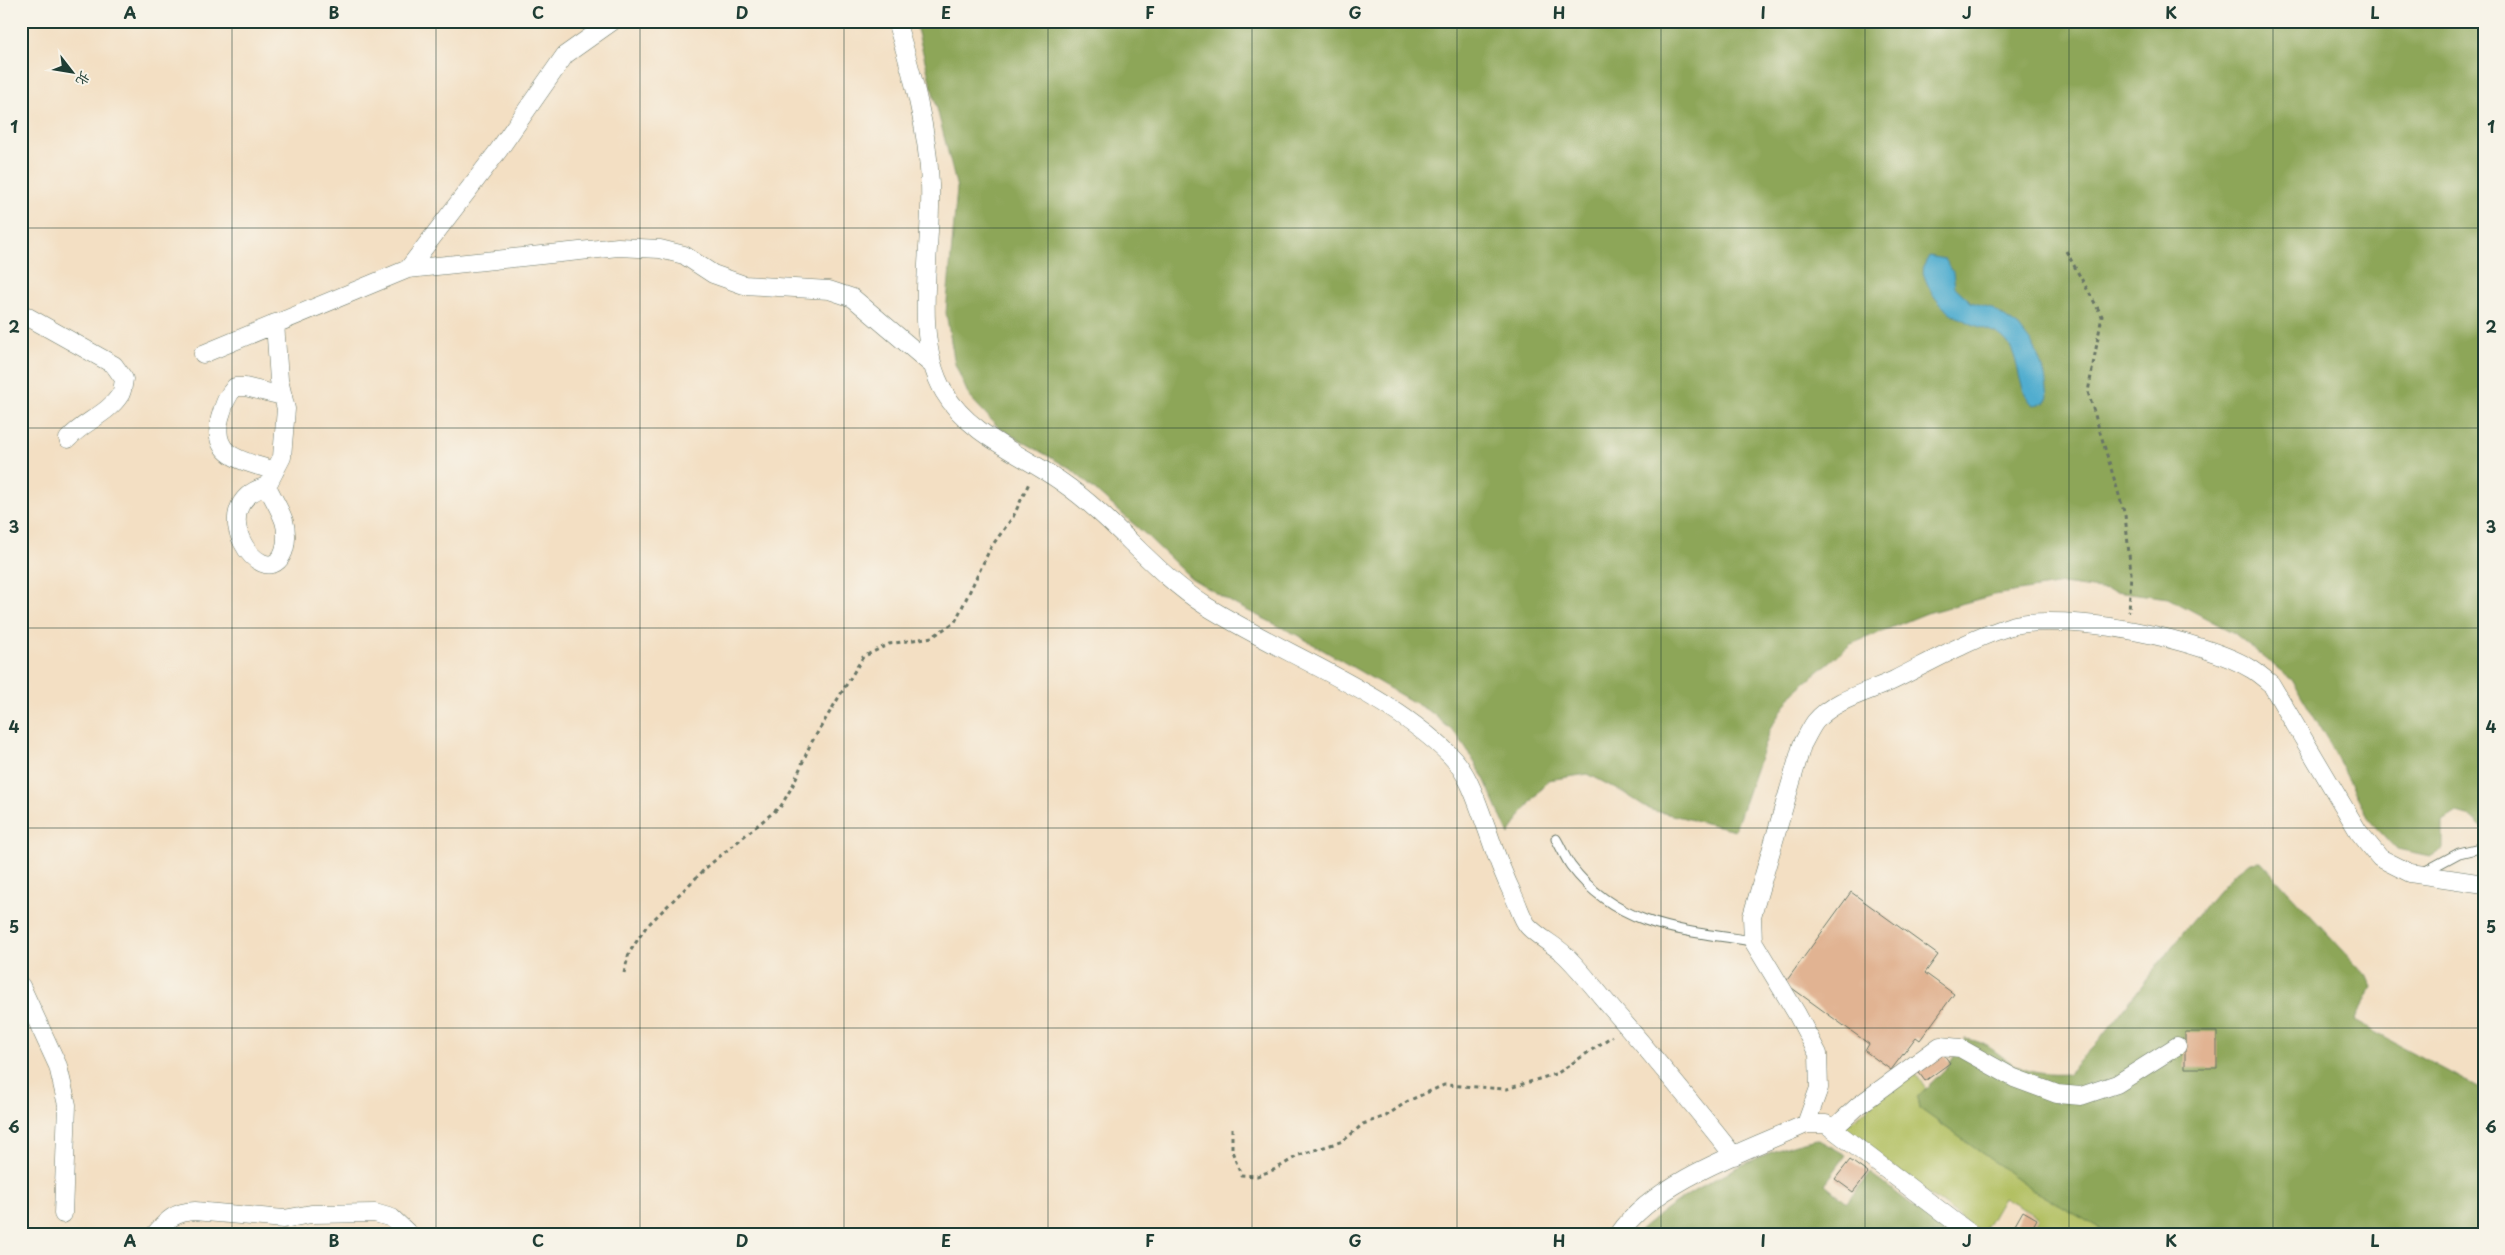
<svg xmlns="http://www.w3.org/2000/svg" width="2505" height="1255" font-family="'Playpen Sans','LXGW WenKai TC',sans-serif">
<rect width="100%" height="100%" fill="#f7f3e8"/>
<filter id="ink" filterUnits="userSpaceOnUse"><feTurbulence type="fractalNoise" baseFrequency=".02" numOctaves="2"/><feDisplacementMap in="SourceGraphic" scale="10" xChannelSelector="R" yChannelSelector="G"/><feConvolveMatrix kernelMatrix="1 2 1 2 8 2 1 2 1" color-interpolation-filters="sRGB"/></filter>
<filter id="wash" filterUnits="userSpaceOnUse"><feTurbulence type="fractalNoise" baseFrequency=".0096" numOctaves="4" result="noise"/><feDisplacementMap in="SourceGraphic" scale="20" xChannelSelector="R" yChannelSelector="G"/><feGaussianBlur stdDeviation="1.12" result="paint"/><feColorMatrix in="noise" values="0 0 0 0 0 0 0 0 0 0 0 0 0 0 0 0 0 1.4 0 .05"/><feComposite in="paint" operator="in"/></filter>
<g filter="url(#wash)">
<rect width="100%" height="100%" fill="#f3dfc3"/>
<path fill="#b2c062" stroke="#687e4b" d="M 1913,1071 L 1926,1088 L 1917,1097 L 1919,1108 L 2036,1192 L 2110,1234 L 2030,1234 L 2039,1218 L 2003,1198 L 1982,1234 L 1864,1145 L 1844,1127 Z"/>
<path fill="#8da658" stroke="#567246" d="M 915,21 L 2484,21 L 2484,829 L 2471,817 L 2457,813 L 2443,822 L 2443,849 L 2430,857 L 2397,850 L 2370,821 L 2329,742 L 2292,680 L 2234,633 L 2168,598 L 2062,584 L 1994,595 L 1927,613 L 1851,644 L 1794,692 L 1770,729 L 1735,830 L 1651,810 L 1624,793 L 1588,774 L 1548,780 L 1520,816 L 1509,835 L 1483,776 L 1458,736 L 1432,713 L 1297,635 L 1236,605 L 1191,578 L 1145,534 L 1071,469 L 999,428 L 969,396 L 955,364 L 946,313 L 957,188 Z
M 2260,861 L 2366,975 L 2372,987 L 2354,1021 L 2484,1091 L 2484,1234 L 2110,1234 L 2036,1192 L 1919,1108 L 1917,1097 L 1948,1066 L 1965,1039 C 1989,1041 1997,1056 2017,1066 C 2033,1074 2049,1075 2067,1074 L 2098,1042 L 2184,931 L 2233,875 L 2250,862 Z
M 1817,1139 L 1846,1155 L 1825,1184 L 1847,1202 L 1870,1173 L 1940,1226 L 1945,1234 L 1636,1234 C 1678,1195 1761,1149 1817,1139 Z"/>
<path fill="#51adcf" stroke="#387582" d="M 1929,256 L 1945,259 L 1953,272 L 1955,287 L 1971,302 L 1992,308 L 2019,327 L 2035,348 L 2045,375 L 2048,397 L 2044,403 L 2033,405 C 2014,386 2022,353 2002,337 C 1996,332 1985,329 1977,326 C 1946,314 1932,302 1922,269 Z"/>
<g id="blocks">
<path fill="#e1b392" d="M 1851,892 L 1938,955 L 1925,973 L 1954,994 L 1920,1040 L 1916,1037 L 1891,1070 L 1865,1051 L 1869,1044 L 1785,983 Z
M 2185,1032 L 2217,1032 L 2217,1068 L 2185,1068 Z
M 1941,1051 L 1950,1063 L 1925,1081 L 1917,1070 Z
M 1850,1160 L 1868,1173 L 1853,1192 L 1835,1179 Z
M 2023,1211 L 2037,1219 L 2029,1234 L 2010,1234 Z"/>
</g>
</g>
<g filter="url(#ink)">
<use href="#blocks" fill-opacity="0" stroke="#697666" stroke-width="1"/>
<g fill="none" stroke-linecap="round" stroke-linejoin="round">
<defs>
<path id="lane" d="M 1556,839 C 1561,847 1565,858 1571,866 C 1617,927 1683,931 1753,941
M 2422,873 L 2459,853 L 2484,847"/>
<path id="street" d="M 896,21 C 912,72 928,130 930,184 C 933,247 911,336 944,392 C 970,436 1023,454 1063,483 C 1115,519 1153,572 1206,606 C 1284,655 1384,690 1450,755 C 1470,775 1477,803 1487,829 C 1495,853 1504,876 1515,899 C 1519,907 1522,919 1528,926 C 1538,937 1553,944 1564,954 C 1582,971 1597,992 1614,1011 C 1655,1058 1695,1107 1734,1156
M 408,269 L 498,151 L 565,55 L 613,21
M 21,313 L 114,365 L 124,379 C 123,384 123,391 120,395 C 108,414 83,422 68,439
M 203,354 L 408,269 L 618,247 L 660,249 L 684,255 L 713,274 L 744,285 L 829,290 L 853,298 L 932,365
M 275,471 C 245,461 210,458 220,418 C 224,405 226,397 235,387 L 245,387 L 283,396
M 267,486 C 272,497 280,509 284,521 C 287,530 287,546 282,555 C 263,593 200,505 267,486 L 282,457 L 286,409 L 279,380 L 275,323
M 21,986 L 58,1066 L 67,1105 L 63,1214
M 1806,1124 L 1819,1088 L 1818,1054 L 1797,1014 L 1753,941 L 1752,916 L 1802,745 C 1806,738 1810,729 1815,722 C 1834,699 1869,692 1894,680 C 1932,661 1970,639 2011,626 C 2065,611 2206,640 2253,670 C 2259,674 2265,679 2271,684 L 2358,831 L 2380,858 L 2410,873 L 2484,884
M 1833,1129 L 1858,1106 L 1940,1046 L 1960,1048 L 2014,1078 L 2057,1094 L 2081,1096 L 2117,1084 L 2177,1046
M 155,1234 C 168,1219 175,1212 195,1211 L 284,1219 L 311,1214 L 375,1213 L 392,1218 L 409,1234
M 1619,1234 C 1655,1181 1748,1150 1806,1124 L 1826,1124 L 1971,1234"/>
</defs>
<use href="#lane" stroke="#697666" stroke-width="11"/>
<use href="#street" stroke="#697666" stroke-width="19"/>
<path stroke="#697666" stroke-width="3" stroke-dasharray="4 4" stroke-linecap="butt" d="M 2066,251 L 2102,316 L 2088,392 L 2125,515 L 2131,573 L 2129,612
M 624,973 L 629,953 L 646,927 L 708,866 L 781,806 L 793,785 L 810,745 L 863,657 L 889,644 L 932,637 L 955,622 L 991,547 L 1013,517 L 1030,481
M 1232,1128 L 1232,1151 L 1241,1175 L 1257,1176 L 1276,1169 L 1299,1155 L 1343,1141 L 1363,1124 L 1386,1116 L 1408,1101 L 1444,1085 L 1507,1089 L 1558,1073 L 1612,1036"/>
<use href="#lane" stroke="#fff" stroke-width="9"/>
<use href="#street" stroke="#fff" stroke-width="18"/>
</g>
</g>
<path fill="none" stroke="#1f3d34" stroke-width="1" stroke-opacity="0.55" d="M 232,21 L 232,1234M 436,21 L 436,1234M 640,21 L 640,1234M 844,21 L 844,1234M 1048,21 L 1048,1234M 1252,21 L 1252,1234M 1457,21 L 1457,1234M 1661,21 L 1661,1234M 1865,21 L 1865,1234M 2069,21 L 2069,1234M 2273,21 L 2273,1234M 21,228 L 2484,228M 21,428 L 2484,428M 21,628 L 2484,628M 21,828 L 2484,828M 21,1028 L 2484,1028"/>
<rect width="2505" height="1255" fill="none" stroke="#f7f3e8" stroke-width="55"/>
<g transform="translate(72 72) rotate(121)" stroke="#f7f3e8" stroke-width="4" paint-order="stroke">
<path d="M0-4L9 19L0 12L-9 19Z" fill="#1f3d34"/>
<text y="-8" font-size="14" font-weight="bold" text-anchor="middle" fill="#1f3d34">北</text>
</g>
<rect x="28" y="28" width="2450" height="1200" fill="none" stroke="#1f3d34" stroke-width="2"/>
<g font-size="16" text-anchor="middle" font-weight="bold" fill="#1f3d34">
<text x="130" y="19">A</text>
<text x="334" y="19">B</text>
<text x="538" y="19">C</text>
<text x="742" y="19">D</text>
<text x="946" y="19">E</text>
<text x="1150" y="19">F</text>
<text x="1355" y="19">G</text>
<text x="1559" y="19">H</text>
<text x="1763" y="19">I</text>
<text x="1967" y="19">J</text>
<text x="2171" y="19">K</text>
<text x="2375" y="19">L</text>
<text x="14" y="133">1</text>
<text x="2491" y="133">1</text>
<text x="14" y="333">2</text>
<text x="2491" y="333">2</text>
<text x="14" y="533">3</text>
<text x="2491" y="533">3</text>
<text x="14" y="733">4</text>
<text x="2491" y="733">4</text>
<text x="14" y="933">5</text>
<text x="2491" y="933">5</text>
<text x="14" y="1133">6</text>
<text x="2491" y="1133">6</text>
<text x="130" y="1247">A</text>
<text x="334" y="1247">B</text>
<text x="538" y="1247">C</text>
<text x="742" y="1247">D</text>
<text x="946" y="1247">E</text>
<text x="1150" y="1247">F</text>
<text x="1355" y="1247">G</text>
<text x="1559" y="1247">H</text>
<text x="1763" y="1247">I</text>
<text x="1967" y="1247">J</text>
<text x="2171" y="1247">K</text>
<text x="2375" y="1247">L</text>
</g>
</svg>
